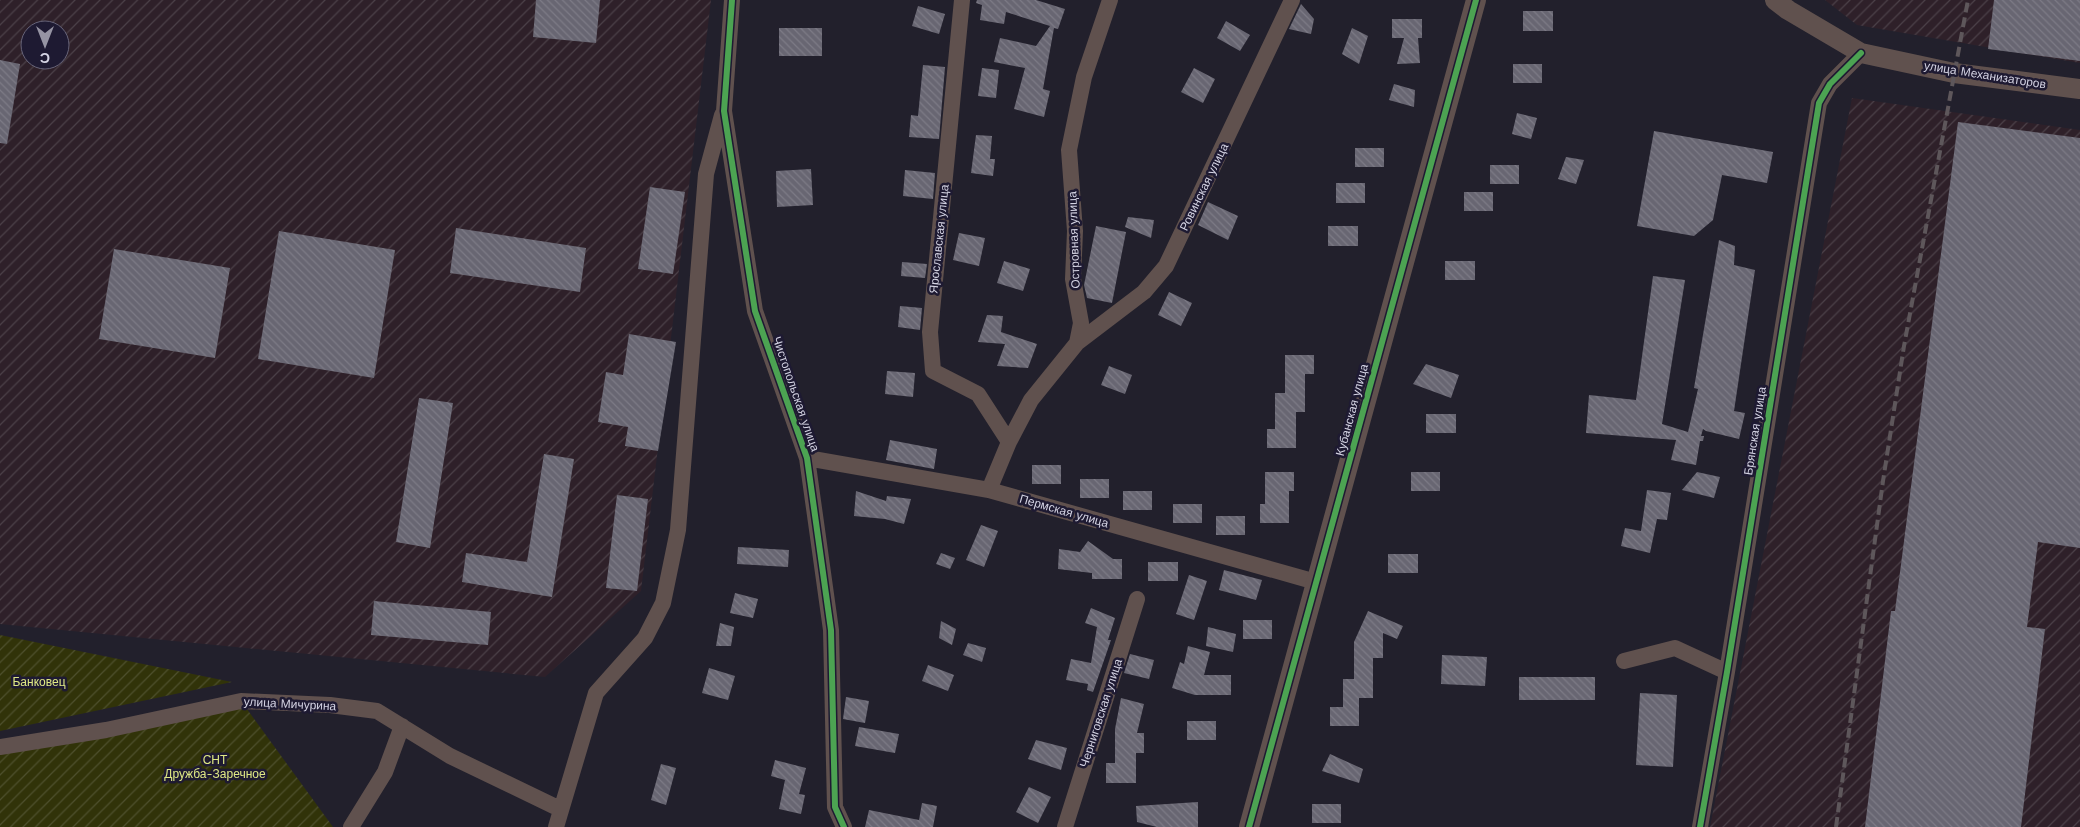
<svg xmlns="http://www.w3.org/2000/svg" width="2080" height="827" font-family="'Work Sans',sans-serif">
<defs>
<pattern id="industrial-furrows" width="10" height="10" patternUnits="userSpaceOnUse" patternTransform="scale(1.25)"><rect width="10" height="10" fill="#2e2029"/><path d="M-1 1l2-2M0 10L10 0M9 11l2-2" fill="none" stroke="#4b4048"/></pattern>
<pattern id="garden-furrows" width="10" height="10" patternUnits="userSpaceOnUse" patternTransform="scale(1.25)"><rect width="10" height="10" fill="#313309"/><path d="M-1 1l2-2M0 10L10 0M9 11l2-2" fill="none" stroke="#4e502d"/></pattern>
<pattern id="building-back-hatch" width="6" height="6" patternUnits="userSpaceOnUse" patternTransform="scale(1.25)"><rect width="6" height="6" fill="#686672"/><path d="M-1 5l2 2M0 0l6 6M5-1l2 2" fill="none" stroke="#7d7b86"/></pattern>
</defs>
<rect width="100%" height="100%" fill="#22202c"/>
<path fill="url(#industrial-furrows)" fill-rule="evenodd" d="M 0,0 L 711,0 L 641,591 L 545,677 L 0,624 ZM 30,30 L 60,30 L 60,60 L 30,60 Z
M 1825,0 L 2080,0 L 2080,63 L 1857,25 Z
M 1852,98 L 2080,130 L 2080,827 L 1710,827 Z"/>
<path fill="url(#garden-furrows)" d="M 0,635 L 232,682 L 0,731 Z
M 241,701 L 333,827 L 0,827 L 0,753 Z"/>
<path fill="url(#building-back-hatch)" d="M 536,0 L 600,0 L 596,43 L 533,37 Z
M 977,0 L 1036,0 L 1065,9 L 1058,29 L 1054,28 L 1043,89 L 1050,91 L 1044,117 L 1014,109 L 1025,68 L 994,62 L 1000,38 L 1036,46 L 1050,26 L 1006,12 L 1004,24 L 980,20 L 982,5 L 976,3 Z
M 1994,0 L 2080,0 L 2080,61 L 1988,49 Z
M 1301,4 L 1314,19 L 1311,34 L 1289,29 Z
M 918,6 L 945,14 L 939,34 L 912,26 Z
M 1523,11 L 1553,11 L 1553,31 L 1523,31 Z
M 1392,19 L 1422,19 L 1422,38 L 1418,38 L 1420,63 L 1397,64 L 1404,38 L 1392,38 Z
M 1226,21 L 1250,35 L 1240,51 L 1217,38 Z
M 779,28 L 822,28 L 822,56 L 779,56 Z
M 1352,28 L 1368,36 L 1359,64 L 1342,54 Z
M 0,60 L 20,64 L 7,144 L 0,143 Z
M 1513,64 L 1542,64 L 1542,83 L 1513,83 Z
M 923,65 L 945,67 L 939,139 L 909,137 L 911,115 L 918,116 Z
M 982,68 L 999,70 L 996,98 L 978,96 Z
M 1194,68 L 1215,79 L 1203,103 L 1181,92 Z
M 1394,84 L 1415,90 L 1414,107 L 1389,100 Z
M 1517,113 L 1537,118 L 1531,139 L 1512,134 Z
M 1958,122 L 2080,138 L 2080,548 L 2038,542 L 2027,627 L 2045,629 L 2021,827 L 1865,827 L 1891,611 L 1895,611 Z
M 1654,131 L 1773,152 L 1767,183 L 1722,175 L 1713,220 L 1694,236 L 1637,226 Z
M 976,135 L 992,136 L 990,159 L 995,159 L 993,176 L 971,173 Z
M 1355,148 L 1384,148 L 1384,167 L 1355,167 Z
M 1566,157 L 1584,160 L 1576,184 L 1558,179 Z
M 1490,165 L 1519,165 L 1519,184 L 1490,184 Z
M 811,169 L 813,205 L 777,207 L 776,171 Z
M 905,170 L 935,173 L 933,199 L 903,196 Z
M 1336,183 L 1365,183 L 1365,203 L 1336,203 Z
M 650,187 L 685,192 L 673,274 L 638,269 Z
M 1464,192 L 1493,192 L 1493,211 L 1464,211 Z
M 1208,202 L 1238,216 L 1228,240 L 1198,225 Z
M 1128,217 L 1154,220 L 1151,238 L 1125,227 Z
M 1096,226 L 1126,232 L 1112,303 L 1087,298 L 1084,285 Z
M 1328,226 L 1358,226 L 1358,246 L 1328,246 Z
M 456,228 L 586,248 L 580,292 L 450,273 Z
M 279,231 L 395,250 L 374,378 L 258,359 Z
M 959,233 L 985,238 L 979,266 L 953,260 Z
M 1719,240 L 1735,246 L 1734,265 L 1755,270 L 1734,411 L 1745,413 L 1739,439 L 1706,431 L 1703,429 L 1701,436 L 1704,436 L 1703,441 L 1700,441 L 1696,465 L 1671,460 L 1676,440 L 1586,433 L 1589,395 L 1636,400 L 1653,276 L 1685,280 L 1662,424 L 1688,432 L 1698,389 L 1694,388 Z
M 114,249 L 230,268 L 215,358 L 99,339 Z
M 1004,261 L 1030,269 L 1023,291 L 997,283 Z
M 1445,261 L 1475,261 L 1475,280 L 1445,280 Z
M 902,262 L 927,264 L 925,278 L 901,276 Z
M 1169,292 L 1192,303 L 1181,326 L 1158,315 Z
M 900,306 L 922,308 L 920,330 L 898,327 Z
M 987,315 L 1003,316 L 1001,332 L 1037,344 L 1028,368 L 997,366 L 1005,344 L 978,342 Z
M 629,334 L 676,342 L 658,451 L 625,446 L 628,427 L 598,422 L 606,372 L 623,375 Z
M 1285,355 L 1314,355 L 1314,374 L 1305,374 L 1305,412 L 1296,412 L 1296,448 L 1267,448 L 1267,429 L 1275,429 L 1275,393 L 1285,393 Z
M 1426,364 L 1459,375 L 1451,398 L 1413,384 Z
M 1109,366 L 1132,375 L 1125,394 L 1101,385 Z
M 887,371 L 915,373 L 913,397 L 885,394 Z
M 419,398 L 453,403 L 430,548 L 396,542 Z
M 1426,414 L 1456,414 L 1456,433 L 1426,433 Z
M 890,440 L 937,449 L 934,469 L 886,460 Z
M 544,454 L 574,459 L 552,597 L 462,582 L 466,553 L 527,562 Z
M 1032,465 L 1061,465 L 1061,484 L 1032,484 Z
M 1265,472 L 1294,472 L 1294,491 L 1289,491 L 1289,523 L 1260,523 L 1260,504 L 1265,504 Z
M 1411,472 L 1440,472 L 1440,491 L 1411,491 Z
M 1697,472 L 1720,477 L 1714,498 L 1682,490 Z
M 1080,479 L 1109,479 L 1109,498 L 1080,498 Z
M 1647,490 L 1671,493 L 1667,520 L 1657,519 L 1650,553 L 1621,546 L 1625,528 L 1641,531 Z
M 856,491 L 886,501 L 887,496 L 911,499 L 904,524 L 885,519 L 854,516 Z
M 1123,491 L 1152,491 L 1152,510 L 1123,510 Z
M 617,495 L 648,499 L 637,591 L 606,588 Z
M 1173,504 L 1202,504 L 1202,523 L 1173,523 Z
M 1216,516 L 1245,516 L 1245,535 L 1216,535 Z
M 981,525 L 998,531 L 984,567 L 966,560 Z
M 1088,541 L 1113,559 L 1122,559 L 1122,579 L 1092,579 L 1092,573 L 1058,569 L 1059,549 L 1080,552 Z
M 738,547 L 789,550 L 788,567 L 737,564 Z
M 941,553 L 955,558 L 950,569 L 936,564 Z
M 1388,554 L 1418,554 L 1418,573 L 1388,573 Z
M 1148,562 L 1178,562 L 1178,581 L 1148,581 Z
M 1224,570 L 1262,580 L 1256,600 L 1219,590 Z
M 1189,575 L 1207,581 L 1194,620 L 1176,614 Z
M 735,593 L 758,599 L 753,618 L 730,613 Z
M 374,601 L 491,612 L 488,645 L 371,635 Z
M 1091,608 L 1115,618 L 1108,640 L 1111,640 L 1093,692 L 1087,690 L 1088,684 L 1066,680 L 1071,659 L 1091,663 L 1097,627 L 1085,623 Z
M 1368,611 L 1403,626 L 1397,639 L 1383,633 L 1383,658 L 1373,658 L 1373,698 L 1359,698 L 1359,726 L 1330,726 L 1330,707 L 1343,707 L 1343,679 L 1354,679 L 1354,642 Z
M 1243,620 L 1272,620 L 1272,639 L 1243,639 Z
M 941,621 L 956,629 L 952,645 L 939,638 Z
M 720,623 L 734,627 L 731,646 L 716,646 Z
M 1208,627 L 1236,634 L 1233,652 L 1206,646 Z
M 968,643 L 986,648 L 982,662 L 963,655 Z
M 1188,646 L 1210,652 L 1204,675 L 1231,675 L 1231,695 L 1195,695 L 1172,688 L 1180,662 L 1184,664 Z
M 1130,654 L 1154,660 L 1149,679 L 1124,673 Z
M 1442,655 L 1487,657 L 1485,686 L 1441,684 Z
M 928,665 L 954,675 L 948,691 L 922,681 Z
M 709,668 L 735,676 L 728,700 L 702,693 Z
M 1519,677 L 1595,677 L 1595,700 L 1519,700 Z
M 1640,693 L 1677,695 L 1673,767 L 1636,765 Z
M 846,697 L 869,701 L 865,723 L 843,719 Z
M 1121,698 L 1144,704 L 1137,733 L 1144,733 L 1144,753 L 1136,753 L 1136,783 L 1106,783 L 1106,763 L 1115,763 L 1115,729 Z
M 1187,721 L 1216,721 L 1216,740 L 1187,740 Z
M 859,727 L 899,734 L 895,753 L 855,746 Z
M 1036,740 L 1067,748 L 1061,770 L 1028,759 Z
M 1330,754 L 1363,769 L 1359,783 L 1322,771 Z
M 775,760 L 806,768 L 799,794 L 805,795 L 801,814 L 779,809 L 785,780 L 771,776 Z
M 661,764 L 676,768 L 666,805 L 651,800 Z
M 1029,787 L 1051,797 L 1038,823 L 1016,812 Z
M 1198,802 L 1198,827 L 1157,827 L 1137,822 L 1136,806 Z
M 922,803 L 937,806 L 933,827 L 865,827 L 869,810 L 919,820 Z
M 1312,804 L 1341,804 L 1341,823 L 1312,823 Z"/>
<g fill="none" stroke-linecap="round" stroke-linejoin="round">
<path stroke="#60514e" stroke-width="16" d="M 732,0 L 724,111 L 755,311 L 807,458 L 831,630 L 835,807 L 844,827
M 962,0 L 930,332 L 933,371 L 978,394 L 1009,442
M 1077,343 L 1144,292 L 1166,266 L 1292,0
M 807,458 L 989,490 L 1316,582
M 989,490 L 1009,442 L 1031,400 L 1077,343 L 1081,323 L 1073,279 L 1075,231 L 1069,150 L 1084,77 L 1110,0
M 1624,661 L 1675,648 L 1727,672
M 0,747 L 106,730 L 241,701 L 330,705 L 377,711 L 450,756 L 560,809
M 351,827 L 385,772 L 402,726
M 556,827 L 596,693 L 645,638 L 663,603 L 678,530 L 706,174 L 722,115
M 1065,827 L 1137,599
M 1700,827 L 1727,672 L 1819,103 L 1830,84 L 1861,53"/>
<path stroke="#60514e" stroke-width="20" d="M 1775,0 L 1788,10 L 1861,53 L 1954,73 L 2080,89
M 1249,827 L 1476,0"/>
<path stroke="#5e575b" stroke-width="4" stroke-dasharray="10 5" stroke-linecap="butt" d="M 1836,827 L 1883,481 L 1904,346 L 1968,0"/>
<defs>
<path id="cycleway" d="M 732,0 L 724,111 L 755,311 L 807,458 L 831,630 L 835,807 L 844,827
M 1249,827 L 1476,0
M 1700,827 L 1727,672 L 1819,103 L 1830,84 L 1861,53"/>
</defs>
<use href="#cycleway" stroke="#1e1a32" stroke-width="9"/>
<use href="#cycleway" stroke="#4ca352" stroke-width="6"/>
</g>
<g text-anchor="middle" stroke-width="5" stroke-linejoin="round" paint-order="stroke">
<g font-size="12" fill="#d4d3e3" stroke="#1e1a32">
<text transform="translate(1985 75) rotate(9)" y="4">улица Механизаторов</text>
<text transform="translate(1204 187) rotate(-64)" y="4">Ровинская улица</text>
<text transform="translate(939 239) rotate(-84)" y="4">Ярославская улица</text>
<text transform="translate(1074 240) rotate(-92)" y="4">Островная улица</text>
<text transform="translate(796 394) rotate(71)" y="4">Чистопольская улица</text>
<text transform="translate(1352 410) rotate(-75)" y="4">Кубанская улица</text>
<text transform="translate(1755 431) rotate(-81)" y="4">Брянская улица</text>
<text transform="translate(1064 511) rotate(16)" y="4">Пермская улица</text>
<text transform="translate(290 704) rotate(3)" y="4">улица Мичурина</text>
<text transform="translate(1101 713) rotate(-72)" y="4">Черниговская улица</text>
</g>
<g font-size="12" fill="#dfe884" stroke="#1e1a32">
<text x="39" y="686">Банковец</text>
<text x="215" y="764">СНТ<tspan x="215" dy="14">Дружба-Заречное</tspan></text>
</g>
</g>
<g transform="translate(45 45) rotate(180)"><circle r="24" fill="#1e1a32" stroke="#676479"/>
<path d="M0-4L9 19L0 12L-9 19Z" fill="#9694a3"/>
<text y="-8" font-size="14" font-weight="bold" text-anchor="middle" fill="#d4d3e3">С</text>
</g>
</svg>
